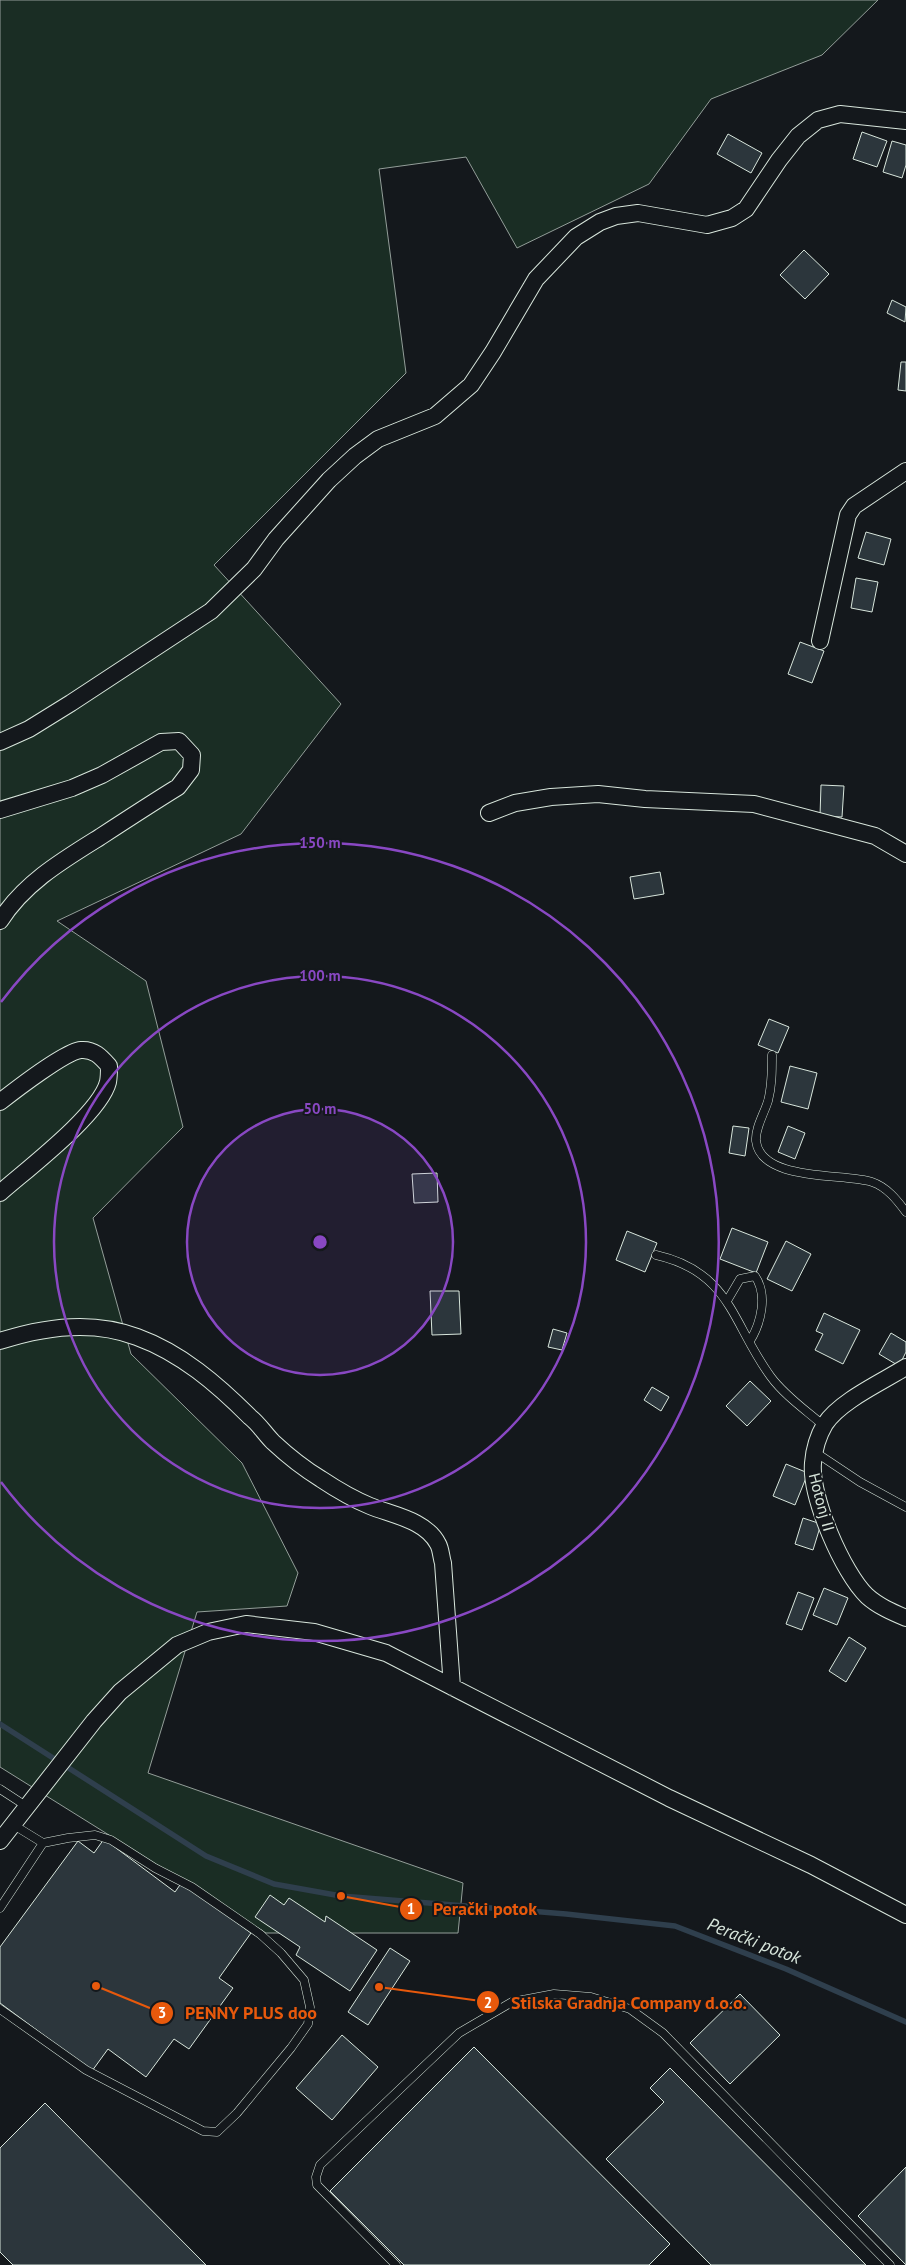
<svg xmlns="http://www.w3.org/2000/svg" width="906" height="2265" font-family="'PT Sans',sans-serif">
<rect width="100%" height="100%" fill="#14181c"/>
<path fill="#1a2d24" stroke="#939e99" d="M 0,0 L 878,0 L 822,55 L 711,99 L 649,184 L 517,248 L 466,157 L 379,169 L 406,373 L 214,565 L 341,704 L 241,834 L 57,921 L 146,981 L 183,1127 L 93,1218 L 131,1354 L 242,1463 L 298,1573 L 287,1606 L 197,1612 L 148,1773 L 463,1883 L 458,1933 L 266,1933 L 0,1767 Z"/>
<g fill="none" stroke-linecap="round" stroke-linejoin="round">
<path stroke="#2f3f4d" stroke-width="5.5" d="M 0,1724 L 206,1856 L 274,1884 L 341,1896 L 566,1914 L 675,1926 L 786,1969 L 906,2022"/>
</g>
<path fill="#2c363c" stroke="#d8e6dc" d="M 862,132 L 887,141 L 877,167 L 853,159 Z
M 728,134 L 762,153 L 751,173 L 717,154 Z
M 892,141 L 906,145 L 906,165 L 902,178 L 883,172 Z
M 804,250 L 829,274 L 805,299 L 780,275 Z
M 892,300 L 906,307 L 905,322 L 887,313 Z
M 901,362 L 906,362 L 906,391 L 898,390 Z
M 866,532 L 891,539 L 884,565 L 858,558 Z
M 856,578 L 878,582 L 872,612 L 851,608 Z
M 800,642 L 824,651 L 812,683 L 788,674 Z
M 821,785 L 844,786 L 842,817 L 820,816 Z
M 660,872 L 664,894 L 634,899 L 630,877 Z
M 769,1019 L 789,1027 L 778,1053 L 758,1045 Z
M 790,1066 L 817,1073 L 808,1109 L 781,1102 Z
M 733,1126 L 749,1128 L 745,1156 L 729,1153 Z
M 788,1126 L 805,1133 L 795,1159 L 778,1152 Z
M 437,1173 L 438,1202 L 414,1203 L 412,1174 Z
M 732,1228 L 768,1242 L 756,1273 L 720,1259 Z
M 627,1231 L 657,1243 L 645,1272 L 616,1260 Z
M 786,1241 L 811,1254 L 792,1291 L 767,1279 Z
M 430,1291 L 459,1291 L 461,1334 L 432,1335 Z
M 824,1313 L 860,1330 L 843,1364 L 815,1350 L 823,1334 L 816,1331 Z
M 553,1329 L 567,1333 L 562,1350 L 548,1347 Z
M 891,1333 L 906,1342 L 906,1352 L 899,1366 L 879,1354 Z
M 750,1381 L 771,1401 L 747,1426 L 726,1406 Z
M 652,1387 L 669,1397 L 661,1411 L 644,1400 Z
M 786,1464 L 808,1473 L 795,1505 L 773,1496 Z
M 803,1518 L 821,1524 L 813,1550 L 795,1544 Z
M 824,1588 L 848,1598 L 837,1625 L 813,1615 Z
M 798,1592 L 814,1598 L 802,1630 L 786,1624 Z
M 849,1637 L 866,1648 L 846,1682 L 829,1671 Z
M 104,1839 L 175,1892 L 182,1882 L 251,1933 L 219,1978 L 233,1988 L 189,2049 L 174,2039 L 146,2077 L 108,2049 L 92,2071 L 0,2003 L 0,1947 L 78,1841 L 94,1853 Z
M 270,1895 L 284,1905 L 289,1898 L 325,1922 L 326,1916 L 377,1950 L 350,1991 L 296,1955 L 300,1947 L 255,1917 Z
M 390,1948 L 410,1961 L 368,2025 L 348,2012 Z
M 740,1994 L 780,2035 L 730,2084 L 690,2043 Z
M 342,2035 L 378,2067 L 332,2120 L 296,2088 Z
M 474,2047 L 670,2244 L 649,2265 L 404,2265 L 330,2191 Z
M 670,2068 L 866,2265 L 711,2265 L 606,2159 L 664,2102 L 650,2088 Z
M 45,2103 L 206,2265 L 13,2265 L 0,2252 L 0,2148 Z
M 906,2167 L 906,2265 L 858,2216 Z"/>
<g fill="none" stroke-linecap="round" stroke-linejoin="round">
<defs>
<path id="service" d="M 772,1055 C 772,1071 772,1086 768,1101 C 764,1114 755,1128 756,1141 C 761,1182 844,1173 872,1182 C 887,1187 897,1200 906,1212
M 656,1255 C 731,1272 732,1324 771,1377 C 785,1396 807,1411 824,1426
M 727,1301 L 740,1279 L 755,1276 C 768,1295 761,1323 750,1341
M 815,1452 L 860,1482 L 906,1507
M 0,1789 L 26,1806
M 0,1908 L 43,1843
M 0,2009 L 86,2070 L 203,2131 L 217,2132 L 237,2113 L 291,2048 L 308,2024 L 310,2007 L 304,1980 L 281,1953 L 260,1934 L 192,1887 L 155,1868 L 111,1840 L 95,1835 L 68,1838 L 43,1843 L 12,1824
M 396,2265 L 317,2185 L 316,2177 L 320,2165 L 459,2033 L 512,2002 L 554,1994 L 591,1997 L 630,2009 L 663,2033 L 890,2265"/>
<path id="minor" d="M 820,641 L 848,515 L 854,506 L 906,471
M 0,742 L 29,729 L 71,703 L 211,611 L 254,569 L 276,539 L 329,480 L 355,456 L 378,439 L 435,416 L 471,385 L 493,352 L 536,279 L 576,237 L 600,222 L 616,216 L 638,213 L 707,225 L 732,218 L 746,209 L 779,160 L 798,136 L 818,120 L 840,114 L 906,121
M 0,810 L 72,788 L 102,775 L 161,742 L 179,741 L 192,755 L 191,770 L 178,787 C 152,803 126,820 100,837 C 63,860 24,883 0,921
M 489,813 L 515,803 L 551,797 L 598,794 L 645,799 L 754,804 L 875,836 L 906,854
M 0,1102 C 14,1091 66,1051 81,1050 C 94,1049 101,1057 109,1066 C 109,1071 109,1077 108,1082 C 100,1114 26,1170 0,1193
M 0,1341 C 43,1327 93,1320 137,1337 C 181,1353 217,1384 250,1417 C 259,1424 265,1434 273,1442 C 288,1456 303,1468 321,1479 C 336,1489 353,1499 370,1506 C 392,1515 426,1520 438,1544 C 441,1549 441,1557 443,1563 L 452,1687
M 906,1367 C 882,1382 840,1401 825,1424 C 818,1436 814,1449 813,1463 C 810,1497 843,1573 867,1596 C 878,1606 892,1612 906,1618
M 0,1841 L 94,1721 L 120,1692 L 177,1645 L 208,1632 L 246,1624 L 314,1632 L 386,1653 L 669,1798 L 811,1865 L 906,1915"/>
</defs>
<use href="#service" stroke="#d8e6dc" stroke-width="9"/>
<use href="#minor" stroke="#d8e6dc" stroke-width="18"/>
<use href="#service" stroke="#14181c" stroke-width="8"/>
<use href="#minor" stroke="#14181c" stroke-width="16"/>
</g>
<circle cx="320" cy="1242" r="133" fill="#8948c3" fill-opacity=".12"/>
<g fill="none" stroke="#8948c3" stroke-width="2.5">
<circle cx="320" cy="1242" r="133"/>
<circle cx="320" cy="1242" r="266"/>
<path d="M1 1002A399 399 0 1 1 1 1482"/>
</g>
<g text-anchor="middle" stroke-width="4" stroke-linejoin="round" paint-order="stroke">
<g font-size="16" fill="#d8e6dc" stroke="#14181c">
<text transform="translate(822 1502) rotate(75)" y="6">Hotonj II</text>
</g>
<g font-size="18" font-style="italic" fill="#d8e6dc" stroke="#14181c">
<text transform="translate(754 1941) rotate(21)" y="6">Perački potok</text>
</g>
</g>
<circle cx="320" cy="1242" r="8" fill="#8948c3" stroke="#14181c" stroke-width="2.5"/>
<g font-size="15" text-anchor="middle" font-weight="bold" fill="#8948c3" stroke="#14181c" stroke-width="4" stroke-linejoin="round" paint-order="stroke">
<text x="320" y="848">150 m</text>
<text x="320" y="981">100 m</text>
<text x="320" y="1114">50 m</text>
</g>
<path fill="none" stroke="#e8590c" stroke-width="2" d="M341 1896L411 1909M379 1987L488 2002M96 1986L162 2013"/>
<g fill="#e8590c" stroke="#14181c" stroke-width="2">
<circle cx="341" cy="1896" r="5"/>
<circle cx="379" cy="1987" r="5"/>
<circle cx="96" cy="1986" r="5"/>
<circle cx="411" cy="1909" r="12"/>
<circle cx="488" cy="2002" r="12"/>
<circle cx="162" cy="2013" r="12"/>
</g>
<g font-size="15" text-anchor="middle" font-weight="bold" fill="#fff">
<text x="411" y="1914">1</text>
<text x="488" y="2008">2</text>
<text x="162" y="2018">3</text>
</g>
<g font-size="18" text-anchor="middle" font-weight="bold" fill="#e8590c" stroke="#14181c" stroke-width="4" stroke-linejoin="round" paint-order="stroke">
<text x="485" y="1915">Perački potok</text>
<text x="629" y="2009">Stilska Gradnja Company d.o.o.</text>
<text x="251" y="2019">PENNY PLUS doo</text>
</g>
</svg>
